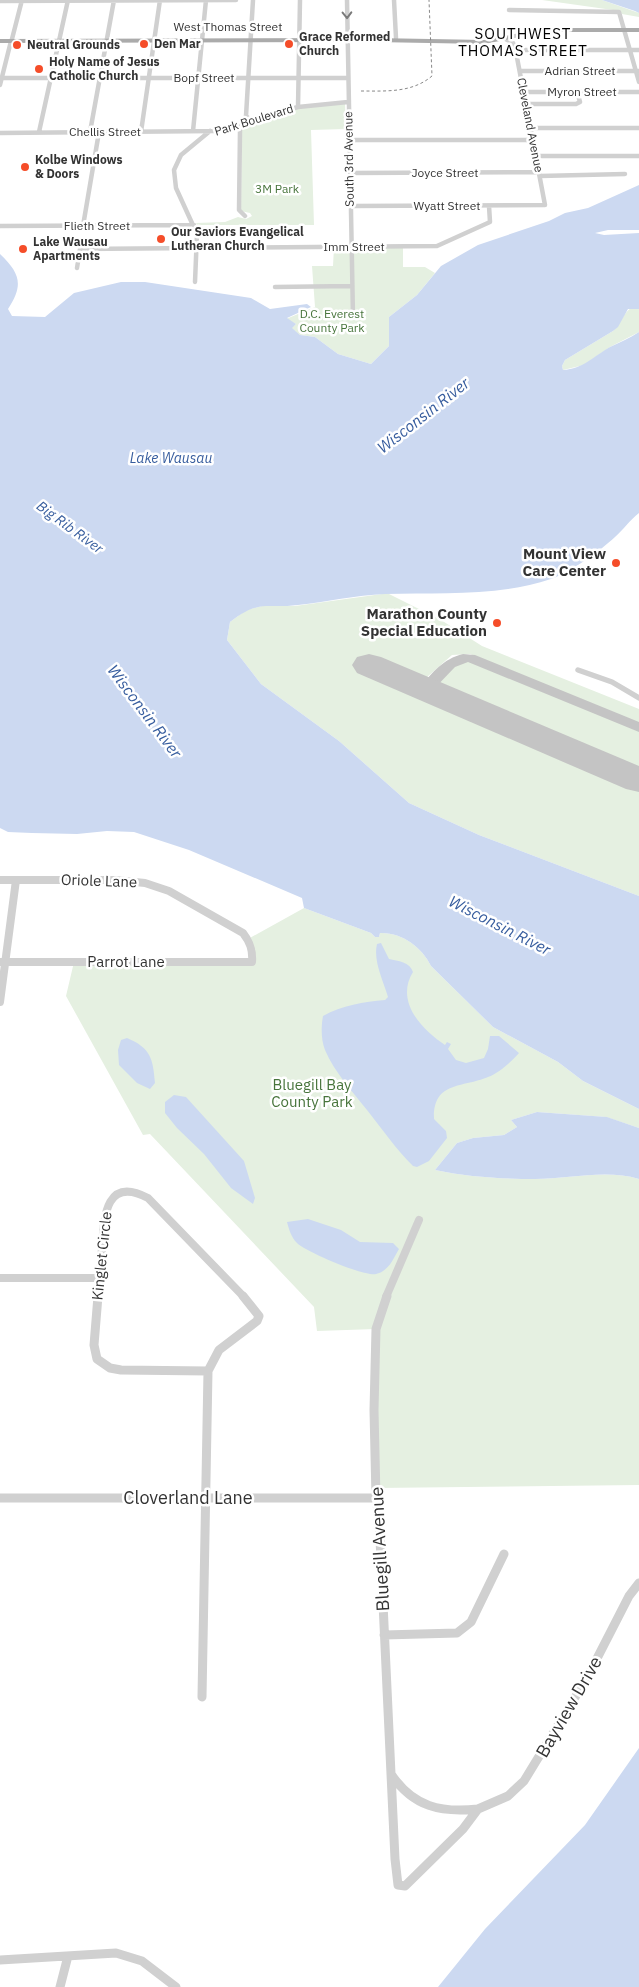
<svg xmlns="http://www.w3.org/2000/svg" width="639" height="1987" font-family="'IBM Plex Sans',sans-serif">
<rect width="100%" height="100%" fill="#fff"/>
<path fill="#e5f0e1" d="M 542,0 L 602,0 L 639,13 L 639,17 L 622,14 L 620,11 Z
M 345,104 L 346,129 L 311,130 L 314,225 L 197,225 L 196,223 L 225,222 L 238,217 L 246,219 L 252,216 L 250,213 L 241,211 L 242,129 L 240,126 L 303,107 Z
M 334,247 L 354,249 L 403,247 L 403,267 L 425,267 L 435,273 L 417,295 L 389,317 L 389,346 L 371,364 L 338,354 L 315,337 L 300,335 L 291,328 L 296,324 L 286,319 L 315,307 L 312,266 L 333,266 Z
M 631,308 L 639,309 L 639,332 L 610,347 L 584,365 L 563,370 L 562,366 L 565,360 L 613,331 C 621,324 623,313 631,308 Z
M 382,594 L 389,594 L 441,620 L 482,646 L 639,709 L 639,723 L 470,654 L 452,655 L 426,678 L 414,677 L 376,661 L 364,672 L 639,790 L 639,896 L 479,835 L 409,803 L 339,741 L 261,684 L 227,640 L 230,622 L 246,610 L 266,605 L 295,606 Z
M 462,661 L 470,662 L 639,731 L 639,772 L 441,687 L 439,682 C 444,674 453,664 462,661 Z
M 304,908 L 371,933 L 375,937 L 379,937 L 380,933 C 401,932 422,947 431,966 L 493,1027 L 558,1062 L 583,1081 L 639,1109 L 639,1128 L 606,1117 L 537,1112 L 511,1120 L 517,1127 L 504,1135 L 473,1138 L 457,1143 L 435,1170 C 468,1177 502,1179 535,1179 C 569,1179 606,1169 639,1179 L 639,1485 L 377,1488 L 376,1329 L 317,1331 L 314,1307 L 150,1134 L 143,1135 L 66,996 L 74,962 L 252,962 L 248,939 Z"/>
<path fill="#ccd9f1" d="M 602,0 L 639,0 L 639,13 L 635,11 Z
M 639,185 L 639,230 L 608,230 L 595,233 L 604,235 L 639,233 L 639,309 L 628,309 L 618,327 L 613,331 L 565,360 L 562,366 L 563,370 C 583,369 594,356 610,347 C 620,342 630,338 639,332 L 639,513 C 630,520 623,530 615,537 C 600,551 569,573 551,579 C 497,597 440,592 385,594 C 356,595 326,602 298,605 C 265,609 260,599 230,622 L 227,640 L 261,684 L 339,741 L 409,803 L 479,835 L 639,896 L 639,1109 L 583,1081 L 558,1062 L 493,1027 L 431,966 C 422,947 401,932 380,933 L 379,937 L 375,937 L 371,933 L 304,908 L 302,898 L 189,850 L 134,832 L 107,831 L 77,834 L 32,833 L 8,832 L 0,828 L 0,254 C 20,273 24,285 8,309 L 12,316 L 45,317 L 74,293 L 121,282 L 145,282 L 251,298 L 270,309 L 307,304 L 311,307 L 287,318 L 296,324 L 292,328 L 300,335 L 315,337 L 338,354 L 371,364 L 389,346 L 389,317 L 417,295 L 441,266 L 478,245 L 549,221 L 565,213 L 588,208 Z
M 381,943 L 389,959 C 398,961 410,962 413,972 C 395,1001 421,1029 445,1045 L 447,1042 L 451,1044 L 448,1049 L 456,1060 L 466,1063 L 484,1058 L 488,1049 L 490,1036 L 499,1036 L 519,1053 C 511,1062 499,1073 488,1077 C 462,1088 433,1081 434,1119 L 446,1131 L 447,1138 L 429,1161 L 417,1167 L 413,1166 C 395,1148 383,1130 367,1110 C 352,1091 335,1073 325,1050 C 321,1040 321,1027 323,1016 C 342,1005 364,1002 385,1000 L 388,997 C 383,980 373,961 377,944 Z
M 127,1038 C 151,1048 153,1059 155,1083 L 150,1089 L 137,1083 L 119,1065 L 118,1050 L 121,1040 Z
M 174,1095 L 186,1097 L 244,1161 L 255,1198 L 253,1204 L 231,1188 L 204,1154 L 177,1128 L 165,1113 L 165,1102 Z
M 537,1112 L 607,1117 L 639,1128 L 639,1179 C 606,1169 569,1179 535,1179 C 502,1179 468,1177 435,1170 L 457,1143 L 473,1138 L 504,1135 L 517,1127 L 511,1120 Z
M 308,1219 L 341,1230 L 360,1242 L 393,1243 L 399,1249 C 393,1259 389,1271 376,1274 C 365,1277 306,1252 297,1243 C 291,1237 289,1229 287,1222 Z
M 639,1748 L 639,1987 L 438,1987 L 485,1929 L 585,1825 Z"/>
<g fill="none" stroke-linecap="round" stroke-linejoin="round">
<path fill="#c4c4c4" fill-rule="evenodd" d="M 463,654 L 475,655 L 639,722 L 639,732 L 468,662 L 455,667 L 430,693 L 420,693 L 418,690 L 420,687 C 433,672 443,659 463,654 Z"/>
<path fill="#c4c4c4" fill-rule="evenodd" d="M 369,654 L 381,657 L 639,766 L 639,792 L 626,789 L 357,673 L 352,665 L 357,657 Z"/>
<path stroke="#d0d0d0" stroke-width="4.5" d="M 347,0 L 353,317
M 394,0 L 396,38
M 0,1 L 236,0
M 509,10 L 619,12 L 639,82
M 12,39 L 22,0
M 516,50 L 639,50
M 520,71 L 639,71
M 0,78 L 348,78
M 0,85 L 11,41
M 524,92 L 639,92
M 527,104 L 576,104 L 580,102 L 577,92
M 298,107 L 300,0
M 252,121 L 246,116 L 253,0
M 236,126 L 240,130 L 239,210 L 245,216
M 531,128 L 639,128
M 193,131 L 206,0
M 39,132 L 68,0
M 90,132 L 114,0
M 141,132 L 160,0
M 0,133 L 215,131 L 298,107 L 348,102
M 349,140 L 533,140
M 536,156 L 639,156
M 350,173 L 539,172
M 540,176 L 625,174
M 351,206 L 545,205 L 515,47 L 513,43 L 500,36
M 0,226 L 194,225
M 83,226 L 99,132
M 77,268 L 80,249 L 437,246 L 490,222 L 489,206
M 195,282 L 197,234 L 176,188 L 174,170 L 181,155 L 210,131
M 275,287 L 351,286"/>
<path stroke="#d0d0d0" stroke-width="5.5" d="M 578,670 L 612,682 L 639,698"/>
<path stroke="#d0d0d0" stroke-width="8" d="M 0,880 L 115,880 L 145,883 L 169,891 L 243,933 C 250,942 253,950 252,962 L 0,962
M 0,1002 L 16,880
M 0,1278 L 99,1278
M 98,1297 C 99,1281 101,1264 102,1247 C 104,1218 105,1175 148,1198 L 244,1297
M 386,1297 L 419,1220"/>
<path stroke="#d0d0d0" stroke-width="9" d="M 98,1296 L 94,1345 L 97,1359 L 110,1368 L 121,1370 L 208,1371
M 387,1296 L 376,1329 L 374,1410 L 376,1498 L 379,1518 L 395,1859 L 398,1885 L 405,1886 L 463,1829 L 478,1809 L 508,1796 L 524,1781 L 588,1676 L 629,1596 L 639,1583
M 208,1371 L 219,1350 L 257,1321 L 259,1316 L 243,1296
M 0,1498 L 376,1498
M 384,1635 L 457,1633 L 471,1622 L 504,1554
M 202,1697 L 208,1371
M 391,1774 C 413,1807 441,1813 478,1809
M 0,1960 L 116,1953 L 142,1961 L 176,1987
M 60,1987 L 68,1956"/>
<path fill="#ababab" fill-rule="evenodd" d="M 545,28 L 639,28 L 639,32 L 545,32 L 484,44 L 375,42 L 0,43 L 0,39 L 375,38 L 484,40 Z"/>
<path stroke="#888" stroke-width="1" stroke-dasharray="3 2.5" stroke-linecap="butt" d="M 361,91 C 386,91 412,93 432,76 L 429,0"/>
</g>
<defs><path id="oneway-chevron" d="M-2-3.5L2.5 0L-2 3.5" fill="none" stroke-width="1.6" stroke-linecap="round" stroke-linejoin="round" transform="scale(1.25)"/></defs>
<use stroke="#7a7a7a" href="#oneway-chevron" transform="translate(347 15) rotate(89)"/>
<g fill="#f54d29" stroke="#fff" stroke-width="2">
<circle cx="144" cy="44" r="5"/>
<circle cx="289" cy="44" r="5"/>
<circle cx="17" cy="45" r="5"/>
<circle cx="39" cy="69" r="5"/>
<circle cx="25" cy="167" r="5"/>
<circle cx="161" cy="239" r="5"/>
<circle cx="23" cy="249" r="5"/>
<circle cx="616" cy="563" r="5"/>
<circle cx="497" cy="623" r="5"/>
</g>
<g text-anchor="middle" stroke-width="5" stroke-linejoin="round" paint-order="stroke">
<g font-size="12" fill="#333" stroke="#fff">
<text x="228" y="31">West Thomas Street</text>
<text x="580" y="75">Adrian Street</text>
<text x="204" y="82">Bopf Street</text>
<text x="582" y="96">Myron Street</text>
<text transform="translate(254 120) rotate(-17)" y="4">Park Boulevard</text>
<text transform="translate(530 125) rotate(79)" y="4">Cleveland Avenue</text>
<text x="105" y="136">Chellis Street</text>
<text transform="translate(349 159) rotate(-91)" y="4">South 3rd Avenue</text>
<text x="445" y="177">Joyce Street</text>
<text x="447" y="210">Wyatt Street</text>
<text x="97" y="230">Flieth Street</text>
<text x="354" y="251">Imm Street</text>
</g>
<g font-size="12" font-weight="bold" fill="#333" stroke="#fff" text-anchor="start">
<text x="299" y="41">Grace Reformed<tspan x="299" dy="14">Church</tspan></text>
<text x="154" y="48">Den Mar</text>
<text x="27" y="49">Neutral Grounds</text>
<text x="49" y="66">Holy Name of Jesus<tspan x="49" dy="14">Catholic Church</tspan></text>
<text x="35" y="164">Kolbe Windows<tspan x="35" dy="14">&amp; Doors</tspan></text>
<text x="171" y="236">Our Saviors Evangelical<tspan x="171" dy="14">Lutheran Church</tspan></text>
<text x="33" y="246">Lake Wausau<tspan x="33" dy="14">Apartments</tspan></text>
</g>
<g font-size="12" fill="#47743b" stroke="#fff">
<text x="277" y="193">3M Park</text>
<text x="332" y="318">D.C. Everest<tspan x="332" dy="14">County Park</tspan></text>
</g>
<g font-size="14" font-style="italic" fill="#375d9e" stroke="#fff">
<text x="171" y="463">Lake Wausau</text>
<text transform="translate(70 527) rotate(36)" y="5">Big Rib River</text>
</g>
<g font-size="15" letter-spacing="1" fill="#000" stroke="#fff">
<text x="523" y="39">SOUTHWEST<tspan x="523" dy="17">THOMAS STREET</tspan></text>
</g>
<g font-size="15" font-weight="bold" fill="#333" stroke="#fff" text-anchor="end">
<text x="606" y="559">Mount View<tspan x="606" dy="17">Care Center</tspan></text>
<text x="487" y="619">Marathon County<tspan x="487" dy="17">Special Education</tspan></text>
</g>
<g font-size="15" fill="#333" stroke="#fff">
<text transform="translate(99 881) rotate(2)" y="5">Oriole Lane</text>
<text x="126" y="967">Parrot Lane</text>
<text transform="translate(102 1256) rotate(-84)" y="5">Kinglet Circle</text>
</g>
<g font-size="15" fill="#47743b" stroke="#fff">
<text x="312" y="1090">Bluegill Bay<tspan x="312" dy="17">County Park</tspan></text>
</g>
<g font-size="16" font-style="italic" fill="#375d9e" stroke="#fff">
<text transform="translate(423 415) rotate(-38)" y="6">Wisconsin River</text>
<text transform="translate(145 711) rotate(53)" y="6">Wisconsin River</text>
<text transform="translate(500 925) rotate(27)" y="6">Wisconsin River</text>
</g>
<g font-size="18" fill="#333" stroke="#fff">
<text x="188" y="1504">Cloverland Lane</text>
<text transform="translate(380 1549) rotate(-93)" y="6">Bluegill Avenue</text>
<text transform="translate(569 1707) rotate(-60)" y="6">Bayview Drive</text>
</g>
</g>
</svg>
